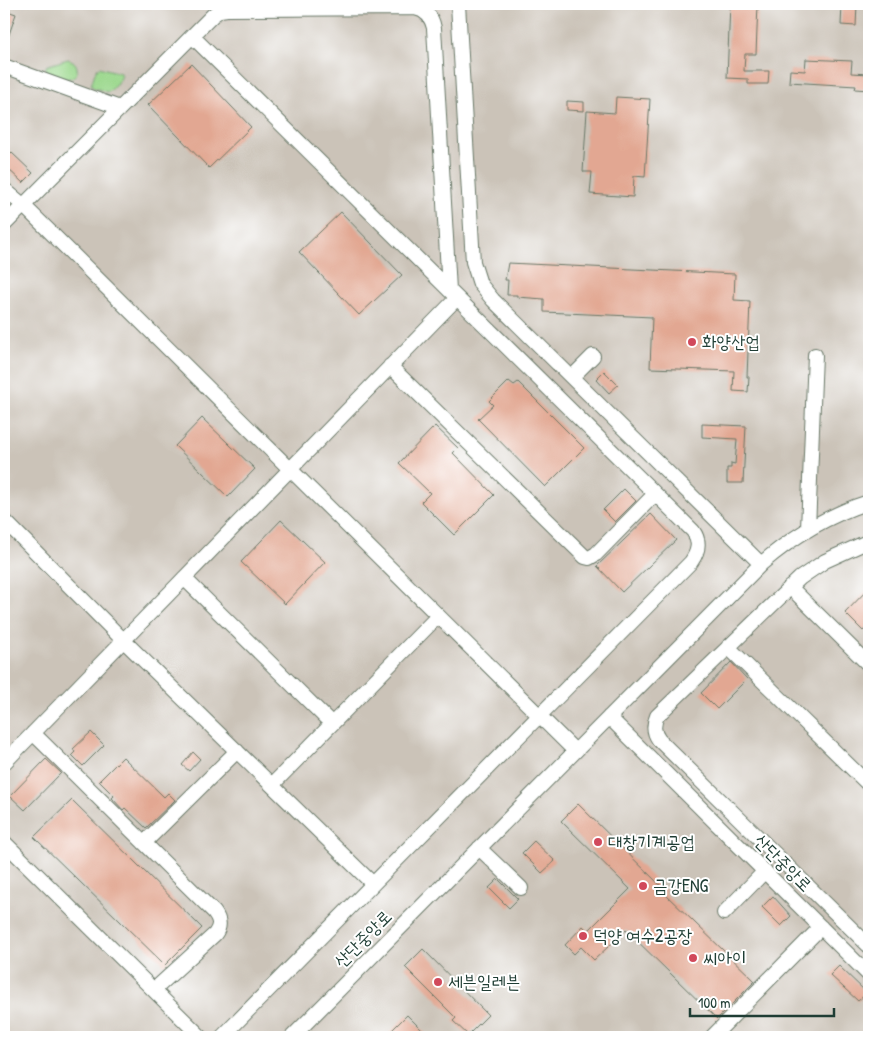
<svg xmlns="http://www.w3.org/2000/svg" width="873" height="1041" font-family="'Patrick Hand','Poor Story',sans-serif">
<rect width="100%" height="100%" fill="#fff"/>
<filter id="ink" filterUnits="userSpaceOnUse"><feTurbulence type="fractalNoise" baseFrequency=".02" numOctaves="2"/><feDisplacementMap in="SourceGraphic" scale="10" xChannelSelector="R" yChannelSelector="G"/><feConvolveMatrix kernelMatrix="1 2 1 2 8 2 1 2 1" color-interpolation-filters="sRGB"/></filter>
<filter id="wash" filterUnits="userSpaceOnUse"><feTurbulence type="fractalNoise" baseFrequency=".0096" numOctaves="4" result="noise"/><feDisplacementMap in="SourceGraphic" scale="20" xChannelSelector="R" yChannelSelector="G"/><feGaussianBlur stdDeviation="1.12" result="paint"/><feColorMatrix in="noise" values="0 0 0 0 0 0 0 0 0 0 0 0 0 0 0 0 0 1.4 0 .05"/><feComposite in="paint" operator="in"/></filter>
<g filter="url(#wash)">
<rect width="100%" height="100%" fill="#efe2c3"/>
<path fill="#cbc3b8" d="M 4,4 L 869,4 L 869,1037 L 4,1037 Z"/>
<path fill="#9bd88d" stroke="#5d8a60" d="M 68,59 C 75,61 78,65 77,73 C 69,84 56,76 46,72 L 46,66 Z
M 99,67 L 120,73 L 122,76 L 112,89 L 108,92 L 94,88 L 91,85 L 96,70 Z"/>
<g id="blocks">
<path fill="#e2a792" d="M 730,4 L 758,4 L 756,54 L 745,54 L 744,71 L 769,71 L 768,84 L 748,84 L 748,79 L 727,78 Z
M 842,4 L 857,4 L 856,26 L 841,25 Z
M 4,10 L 16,14 L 5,46 L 4,46 Z
M 806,59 L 852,61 L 851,73 L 869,74 L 869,90 L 855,89 L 856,86 L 789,82 L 790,70 L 805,71 Z
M 191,64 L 251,127 L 209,168 L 148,105 Z
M 616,97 L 650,99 L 645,177 L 634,176 L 633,197 L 590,194 L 592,172 L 583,172 L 587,111 L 615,113 Z
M 567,101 L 584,102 L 584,111 L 567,110 Z
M 11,152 L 33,173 L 23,183 L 4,165 L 4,160 Z
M 341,212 L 402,275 L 359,315 L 299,252 Z
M 508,263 L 735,274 L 734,300 L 750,301 L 747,377 L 749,377 L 748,392 L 733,391 L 734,371 L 650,368 L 652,317 L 544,312 L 544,299 L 517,297 L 517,295 L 507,295 L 508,280 L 505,280 Z
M 604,371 L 618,385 L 609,393 L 596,379 Z
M 509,381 L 514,385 L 518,382 L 584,448 L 545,487 L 478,419 L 493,405 L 489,401 Z
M 202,418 L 255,469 L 228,497 L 175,446 Z
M 702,424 L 746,426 L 743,483 L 727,483 L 727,468 L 731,468 L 731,463 L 735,464 L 737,439 L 702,437 Z
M 435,426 L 458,448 L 453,453 L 494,495 L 454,535 L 421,502 L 430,493 L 399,463 Z
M 624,489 L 636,501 L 615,522 L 603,510 Z
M 651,514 L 676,540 L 622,592 L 597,566 Z
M 281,520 L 325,562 L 285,604 L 241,562 Z
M 869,588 L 869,625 L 863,631 L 845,613 Z
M 731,662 L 747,679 L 717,709 L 701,693 Z
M 91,732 L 104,745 L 83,766 L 72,755 L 75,752 L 73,749 Z
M 193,752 L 200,759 L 189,771 L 182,765 Z
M 123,757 L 164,797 L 168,793 L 175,800 L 146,828 L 125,808 L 123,810 L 112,798 L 114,796 L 99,781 Z
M 46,759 L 61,773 L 25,810 L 10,796 Z
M 72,800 L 202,928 L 165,965 L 34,837 Z
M 578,804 L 666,891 L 664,893 L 755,981 L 717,1019 L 626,930 L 594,960 L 581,947 L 574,954 L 565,945 L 583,926 L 588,931 L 630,889 L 561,821 Z
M 534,841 L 555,861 L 542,873 L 522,853 Z
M 498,879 L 518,899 L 509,908 L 489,888 Z
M 773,896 L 791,916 L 781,926 L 762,907 Z
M 423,949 L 488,1015 L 468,1035 L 453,1021 L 456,1018 L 405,967 Z
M 839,966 L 867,993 L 858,1001 L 830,975 Z
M 407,1015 L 429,1037 L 393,1037 L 389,1033 Z"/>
</g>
</g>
<g filter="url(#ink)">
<use href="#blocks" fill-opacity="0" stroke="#687766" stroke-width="1"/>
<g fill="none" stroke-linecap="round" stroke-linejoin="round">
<defs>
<path id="minor" d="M 458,4 L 473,262 L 480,284 L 493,300 L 761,564
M 192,36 L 693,531 C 701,542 698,552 691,562 L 222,1037
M 4,66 L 120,108
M 4,189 L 23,205 L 575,751
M 4,225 L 213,15 L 220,10 L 227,9 L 415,8 C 427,10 432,18 434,28 L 449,290
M 390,366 L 585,557 L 589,558 L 596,554 L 655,494
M 572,377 L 593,356
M 4,520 L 123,640 L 373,884
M 808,529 L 815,355
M 869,541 L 825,561 L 800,578 L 657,716 C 653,725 653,732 659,740 L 869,946
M 184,578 L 332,724
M 790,587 L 869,665
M 728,647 L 869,785
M 609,717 L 869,975
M 33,733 L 214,912 C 220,920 221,926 215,934 L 154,990
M 4,763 L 457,298
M 272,785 L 438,616
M 4,842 L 201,1037
M 144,843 L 237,751
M 479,848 L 521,888
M 724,913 L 765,871
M 292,1037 L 761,564 C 793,536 828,515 869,502
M 712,1037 L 821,927"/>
</defs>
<use href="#minor" stroke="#687766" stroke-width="16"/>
<use href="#minor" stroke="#fff" stroke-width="14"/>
</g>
</g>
<g fill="#d1495b" stroke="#fff" stroke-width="2">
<circle cx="692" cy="342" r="5"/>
<circle cx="598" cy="842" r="5"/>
<circle cx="643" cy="886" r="5"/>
<circle cx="583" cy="936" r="5"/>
<circle cx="693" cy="958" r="5"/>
<circle cx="438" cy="982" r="5"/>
</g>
<g text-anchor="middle" stroke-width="4" stroke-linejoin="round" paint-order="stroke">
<g font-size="18" fill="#1f3d34" stroke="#fff" text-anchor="start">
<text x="702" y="348">화양산업</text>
<text x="608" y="848">대창기계공업</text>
<text x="653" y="892">금강ENG</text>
<text x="593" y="942">덕양 여수2공장</text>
<text x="703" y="964">씨아이</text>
<text x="448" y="988">세븐일레븐</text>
</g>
<g font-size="18" fill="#1f3d34" stroke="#fff">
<text transform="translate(783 863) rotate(45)" y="6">산단중앙로</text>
<text transform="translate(363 939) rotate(-45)" y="6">산단중앙로</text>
</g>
</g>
<rect width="873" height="1041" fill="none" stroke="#fff" stroke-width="20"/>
<path d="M690 1008v8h144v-8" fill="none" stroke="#1f3d34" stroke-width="2.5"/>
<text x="698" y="1008" font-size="15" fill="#1f3d34" stroke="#ffffff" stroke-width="4" paint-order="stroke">100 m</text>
</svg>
